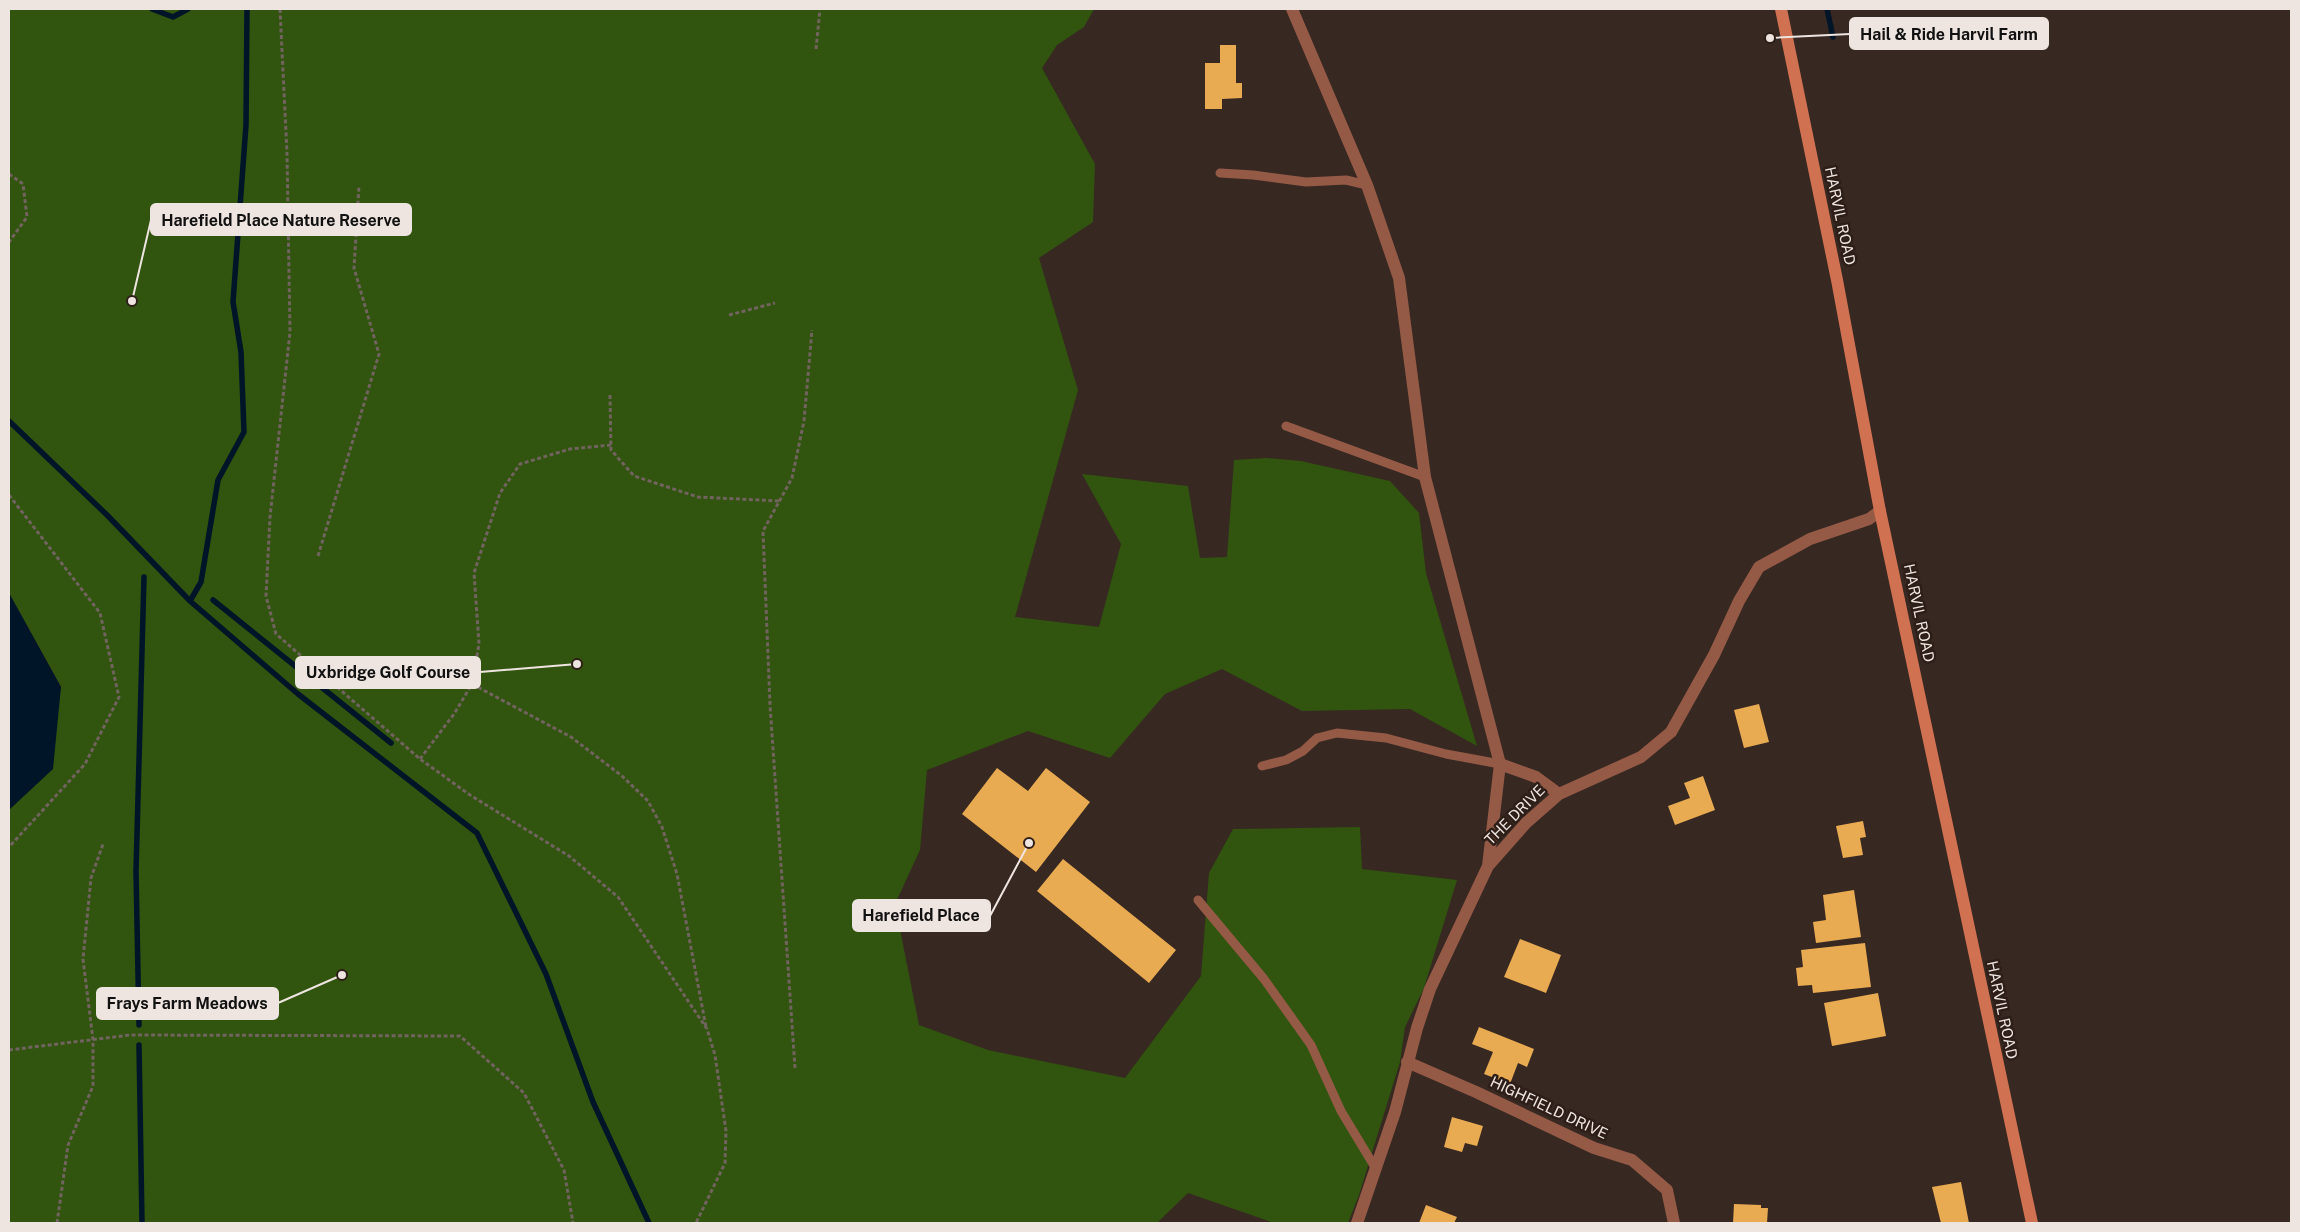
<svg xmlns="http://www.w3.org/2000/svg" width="2300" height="1232" font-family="'Public Sans',sans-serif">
<rect width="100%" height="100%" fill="#372822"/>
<path fill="#31540f" d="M 9,9 L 1094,9 L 1084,27 L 1057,45 L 1042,68 L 1095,164 L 1093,222 L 1039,258 L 1078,390 L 1015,617 L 1099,627 L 1121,544 L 1082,474 L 1188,486 L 1200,558 L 1227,557 L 1234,460 L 1266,458 L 1301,461 L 1390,481 L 1419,513 L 1426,573 L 1477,746 L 1410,709 L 1302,711 L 1222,669 L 1165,694 L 1110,758 L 1028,731 L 927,770 L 920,850 L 895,904 L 919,1025 L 988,1050 L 1125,1078 L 1201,976 L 1209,873 L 1233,829 L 1360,827 L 1362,869 L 1457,880 L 1424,988 L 1405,1027 L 1400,1062 L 1359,1195 L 1348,1223 L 1274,1223 L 1188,1193 L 1157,1223 L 9,1223 L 9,810 L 61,687 L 9,593 Z"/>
<path fill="#001527" d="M 9,593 L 61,687 L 53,769 L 9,810 Z"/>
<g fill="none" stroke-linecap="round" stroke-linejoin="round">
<path stroke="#001527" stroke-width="5.5" d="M 152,9 L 173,17 L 188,9
M 1827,9 L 1833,37
M 9,421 L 107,515 L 190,601 L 298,694 L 477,833 L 546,974 L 593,1102 L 649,1223
M 213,600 L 391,743
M 190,601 L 201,582 L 218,480 L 244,432 L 241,352 L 233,302 L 246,125 L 247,9
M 139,1025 L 136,871 L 144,577
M 139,1045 L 142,1223"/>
</g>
<path fill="#e9ab52" d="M 1220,45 L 1236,45 L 1236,83 L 1242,83 L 1242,98 L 1222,99 L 1222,109 L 1205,109 L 1205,63 L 1220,63 Z
M 1759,704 L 1769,742 L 1744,748 L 1734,710 Z
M 997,768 L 1028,791 L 1046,768 L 1090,802 L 1036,872 L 962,814 Z
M 1703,776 L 1715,810 L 1675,825 L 1668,806 L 1690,798 L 1684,783 Z
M 1863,821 L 1866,837 L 1860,838 L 1863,855 L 1843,858 L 1836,826 Z
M 1063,859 L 1176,950 L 1149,983 L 1037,891 Z
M 1854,890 L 1861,937 L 1816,943 L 1813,922 L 1826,920 L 1823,895 Z
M 1520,939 L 1561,955 L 1546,993 L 1504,977 Z
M 1865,943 L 1871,987 L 1813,993 L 1812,985 L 1798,986 L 1796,968 L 1803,967 L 1801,950 Z
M 1878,993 L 1886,1036 L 1832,1046 L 1824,1003 Z
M 1479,1027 L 1534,1049 L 1527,1067 L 1518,1063 L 1510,1084 L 1484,1074 L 1493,1052 L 1472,1044 Z
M 1452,1117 L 1483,1126 L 1477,1146 L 1465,1143 L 1462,1152 L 1444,1147 Z
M 1961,1182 L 1969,1223 L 1941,1223 L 1932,1187 Z
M 1734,1204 L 1761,1205 L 1761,1208 L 1768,1208 L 1767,1223 L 1733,1223 Z
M 1426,1205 L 1457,1217 L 1454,1223 L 1419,1223 Z"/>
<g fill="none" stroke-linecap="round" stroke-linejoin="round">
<path stroke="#71635e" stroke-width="3" stroke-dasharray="4 2.5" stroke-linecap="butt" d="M 280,9 L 287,153 L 290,332 L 270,517 L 266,596 L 276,634 L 420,759 L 470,795 L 569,856 L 618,897 L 707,1029 L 715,1055 L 726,1131 L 725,1163 L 696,1223
M 816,49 L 820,9
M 9,174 L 23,184 L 27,217 L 9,242
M 729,315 L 775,303
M 610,395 L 611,450 L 634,476 L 698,497 L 779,501
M 611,445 L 570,449 L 520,464 L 500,493 L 474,573 L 479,644 L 472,684 L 571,737 L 622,776 L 648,801 L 662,827 L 677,874 L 706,1027
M 9,495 L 100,613 L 119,697 L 85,764 L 9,847
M 318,556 L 379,354 L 354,268 L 359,186
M 420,759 L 454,714 L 472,684
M 9,1050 L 130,1035 L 460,1036 L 524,1093 L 564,1170 L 573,1223
M 795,1068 L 770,705 L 763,531 L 792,478 L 804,421 L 812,330
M 57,1223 L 68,1145 L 93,1086 L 93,1040 L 83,959 L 91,878 L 103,844"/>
<path stroke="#955a46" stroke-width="9" d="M 1220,173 L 1253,175 L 1306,182 L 1346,180 L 1367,185
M 1286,426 L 1425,477
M 1262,766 L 1286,760 L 1303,751 L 1317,738 L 1337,733 L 1386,738 L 1446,754 L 1500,764
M 1198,900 L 1264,979 L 1311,1045 L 1341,1111 L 1376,1169"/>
<path stroke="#955a46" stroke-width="12" d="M 1292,9 L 1367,185 L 1399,278 L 1425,477 L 1500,764 L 1488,866
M 1500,764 L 1536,777 L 1559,794
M 1407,1062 L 1476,1092 L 1594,1148 L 1632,1160 L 1667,1190 L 1674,1223
M 1357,1223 L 1395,1112 L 1417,1028 L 1430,989 L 1488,866 L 1526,823 L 1559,794 L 1641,757 L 1671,732 L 1714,655 L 1739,601 L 1759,567 L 1810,539 L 1869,519 L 1880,511"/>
<path stroke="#d07151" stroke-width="12" d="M 1781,9 L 1837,280 L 1880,511 L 2032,1223"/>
</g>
<g text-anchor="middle" stroke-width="5" stroke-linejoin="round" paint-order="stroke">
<g font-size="15" fill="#efe5e0" stroke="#2d1e18">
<text transform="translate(1840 216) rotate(78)" y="5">HARVIL ROAD</text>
<text transform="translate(1919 613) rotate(78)" y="5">HARVIL ROAD</text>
<text transform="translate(1515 815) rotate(-45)" y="5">THE DRIVE</text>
<text transform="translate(2002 1010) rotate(78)" y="5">HARVIL ROAD</text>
<text transform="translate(1549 1108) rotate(25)" y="5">HIGHFIELD DRIVE</text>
</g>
</g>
<path fill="none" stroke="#efe5e0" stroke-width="2" d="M1770 38L1850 34M132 301L151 220M577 664L480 672M1029 843L990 916M342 975L278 1003"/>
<g fill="#efe5e0" stroke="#2d1e18" stroke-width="2">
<circle cx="1770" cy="38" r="5"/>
<circle cx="132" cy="301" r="5"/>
<circle cx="577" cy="664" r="5"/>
<circle cx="1029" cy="843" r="5"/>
<circle cx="342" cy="975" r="5"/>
</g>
<g fill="#efe5e0" stroke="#efe5e0" stroke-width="2">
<rect x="1850" y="18" width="198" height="31" rx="5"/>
<rect x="151" y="204" width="260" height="31" rx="5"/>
<rect x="296" y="657" width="184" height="31" rx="5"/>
<rect x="853" y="900" width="137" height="31" rx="5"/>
<rect x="97" y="988" width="181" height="31" rx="5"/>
</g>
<g font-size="16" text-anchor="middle" font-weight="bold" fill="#111">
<text x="1949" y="40">Hail &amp; Ride Harvil Farm</text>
<text x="281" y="226">Harefield Place Nature Reserve</text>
<text x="388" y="678">Uxbridge Golf Course</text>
<text x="921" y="921">Harefield Place</text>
<text x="187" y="1009">Frays Farm Meadows</text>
</g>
<rect width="2300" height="1232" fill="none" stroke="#efe5e0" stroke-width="20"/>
</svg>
